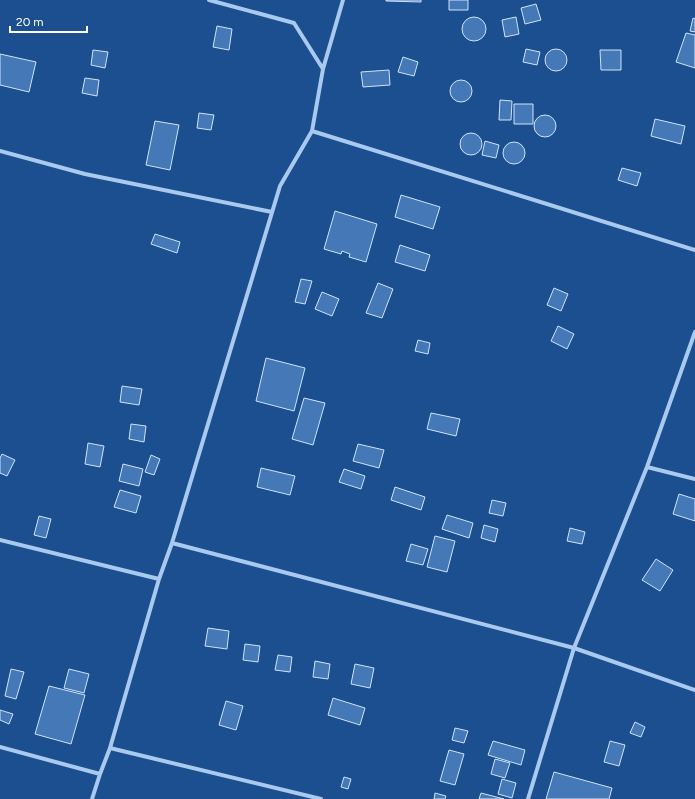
<svg xmlns="http://www.w3.org/2000/svg" width="695" height="799" font-family="Figtree,sans-serif">
<rect width="100%" height="100%" fill="#1b4f8f"/>
<path fill="#4478b7" stroke="#cfe3fa" d="M 386,0 L 421,0 L 421,2 L 386,1 Z
M 449,0 L 468,0 L 468,10 L 449,10 Z
M 536,4 L 541,20 L 525,24 L 521,8 Z
M462 29a12 12 0 1 1 24 0a12 12 0 1 1-24 0Z
M 516,17 L 519,34 L 505,37 L 502,20 Z
M 693,18 L 695,19 L 695,32 L 690,31 Z
M 217,26 L 232,29 L 229,50 L 213,47 Z
M 686,33 L 695,35 L 695,68 L 676,62 Z
M 526,49 L 540,52 L 537,65 L 523,62 Z
M545 60a11 11 0 1 1 22 0a11 11 0 1 1-22 0Z
M 93,50 L 108,52 L 105,68 L 91,65 Z
M 600,50 L 621,50 L 621,70 L 601,70 Z
M 0,54 L 36,62 L 29,92 L 0,85 Z
M 403,57 L 418,62 L 414,76 L 398,72 Z
M 389,70 L 390,85 L 363,87 L 361,72 Z
M 85,78 L 99,80 L 97,96 L 82,93 Z
M450 91a11 11 0 1 1 22 0a11 11 0 1 1-22 0Z
M 500,100 L 512,101 L 511,120 L 499,120 Z
M 514,104 L 533,104 L 533,124 L 514,124 Z
M 199,113 L 214,115 L 211,130 L 197,128 Z
M534 126a11 11 0 1 1 22 0a11 11 0 1 1-22 0Z
M 655,119 L 685,126 L 681,144 L 651,136 Z
M 155,121 L 179,125 L 170,170 L 146,165 Z
M460 144a11 11 0 1 1 22 0a11 11 0 1 1-22 0Z
M 485,141 L 499,145 L 496,158 L 482,155 Z
M503 153a11 11 0 1 1 22 0a11 11 0 1 1-22 0Z
M 622,168 L 641,173 L 637,186 L 618,180 Z
M 401,195 L 440,207 L 433,229 L 395,217 Z
M 335,211 L 377,224 L 366,262 L 349,257 L 350,254 L 342,251 L 341,254 L 324,249 Z
M 155,234 L 180,242 L 177,253 L 151,244 Z
M 400,245 L 430,255 L 425,271 L 395,262 Z
M 301,279 L 312,281 L 305,304 L 295,302 Z
M 378,283 L 393,289 L 382,318 L 366,313 Z
M 554,288 L 568,294 L 561,311 L 547,305 Z
M 322,292 L 339,299 L 332,316 L 315,309 Z
M 558,326 L 574,334 L 567,349 L 551,341 Z
M 418,340 L 430,343 L 428,354 L 415,351 Z
M 266,358 L 305,368 L 294,411 L 256,401 Z
M 122,386 L 142,389 L 139,405 L 120,402 Z
M 304,398 L 325,403 L 313,445 L 292,439 Z
M 431,413 L 460,419 L 456,436 L 427,429 Z
M 131,424 L 146,426 L 144,442 L 129,439 Z
M 88,443 L 104,446 L 100,467 L 85,464 Z
M 358,444 L 384,450 L 379,468 L 353,461 Z
M 2,454 L 15,460 L 7,476 L 0,473 L 0,458 Z
M 151,455 L 160,459 L 154,475 L 145,472 Z
M 123,464 L 143,469 L 139,486 L 119,481 Z
M 261,468 L 295,476 L 290,495 L 257,487 Z
M 344,469 L 365,476 L 361,489 L 339,482 Z
M 395,487 L 425,497 L 421,510 L 391,500 Z
M 120,490 L 141,496 L 136,513 L 114,507 Z
M 679,494 L 695,499 L 695,521 L 673,514 Z
M 492,500 L 506,503 L 503,516 L 489,513 Z
M 447,515 L 473,523 L 469,538 L 442,529 Z
M 39,516 L 51,519 L 46,538 L 34,535 Z
M 484,525 L 498,529 L 495,542 L 481,538 Z
M 570,528 L 585,532 L 582,544 L 567,541 Z
M 435,536 L 455,541 L 447,572 L 427,567 Z
M 411,544 L 428,549 L 423,565 L 406,561 Z
M 656,559 L 673,570 L 660,591 L 642,580 Z
M 208,628 L 229,631 L 227,649 L 205,646 Z
M 245,644 L 260,646 L 258,662 L 243,660 Z
M 278,655 L 292,657 L 290,672 L 275,670 Z
M 315,661 L 330,664 L 328,679 L 313,677 Z
M 355,664 L 374,668 L 370,688 L 351,684 Z
M 11,669 L 24,672 L 16,699 L 5,696 Z
M 69,669 L 89,674 L 84,693 L 64,688 Z
M 49,686 L 85,695 L 71,744 L 35,734 Z
M 333,698 L 365,708 L 360,725 L 328,715 Z
M 226,701 L 243,706 L 236,730 L 219,725 Z
M 0,710 L 13,714 L 9,724 L 0,720 Z
M 635,722 L 645,727 L 641,737 L 630,733 Z
M 455,728 L 468,731 L 464,743 L 452,740 Z
M 493,741 L 525,750 L 521,765 L 488,755 Z
M 610,741 L 625,745 L 619,766 L 604,762 Z
M 449,750 L 464,754 L 455,785 L 440,781 Z
M 495,759 L 510,763 L 505,778 L 491,774 Z
M 554,772 L 612,788 L 609,799 L 546,799 Z
M 344,777 L 351,779 L 348,789 L 341,787 Z
M 502,779 L 516,783 L 512,798 L 498,794 Z
M 435,793 L 446,796 L 445,799 L 434,799 Z
M 481,793 L 504,799 L 479,799 Z"/>
<g fill="none" stroke-linecap="round" stroke-linejoin="round">
<path stroke="#a9c9ee" stroke-width="4" d="M 323,69 L 343,0
M 312,131 L 695,250
M 0,151 L 85,174 L 272,212
M 647,467 L 695,479
M 0,540 L 159,579
M 172,543 L 574,648 L 695,690
M 0,747 L 100,774
M 110,748 L 321,799
M 92,799 L 100,774 L 110,748 L 159,579 L 172,543 L 280,186 L 312,131 L 323,69 L 294,23 L 209,0
M 528,799 L 574,648 L 647,467 L 695,332"/>
</g>
<path d="M10 26v6h77v-6" fill="none" stroke="#ffffff" stroke-width="2"/>
<text x="16" y="26" font-size="12" fill="#ffffff" stroke="#1b4f8f" stroke-width="3" paint-order="stroke">20 m</text>
</svg>
